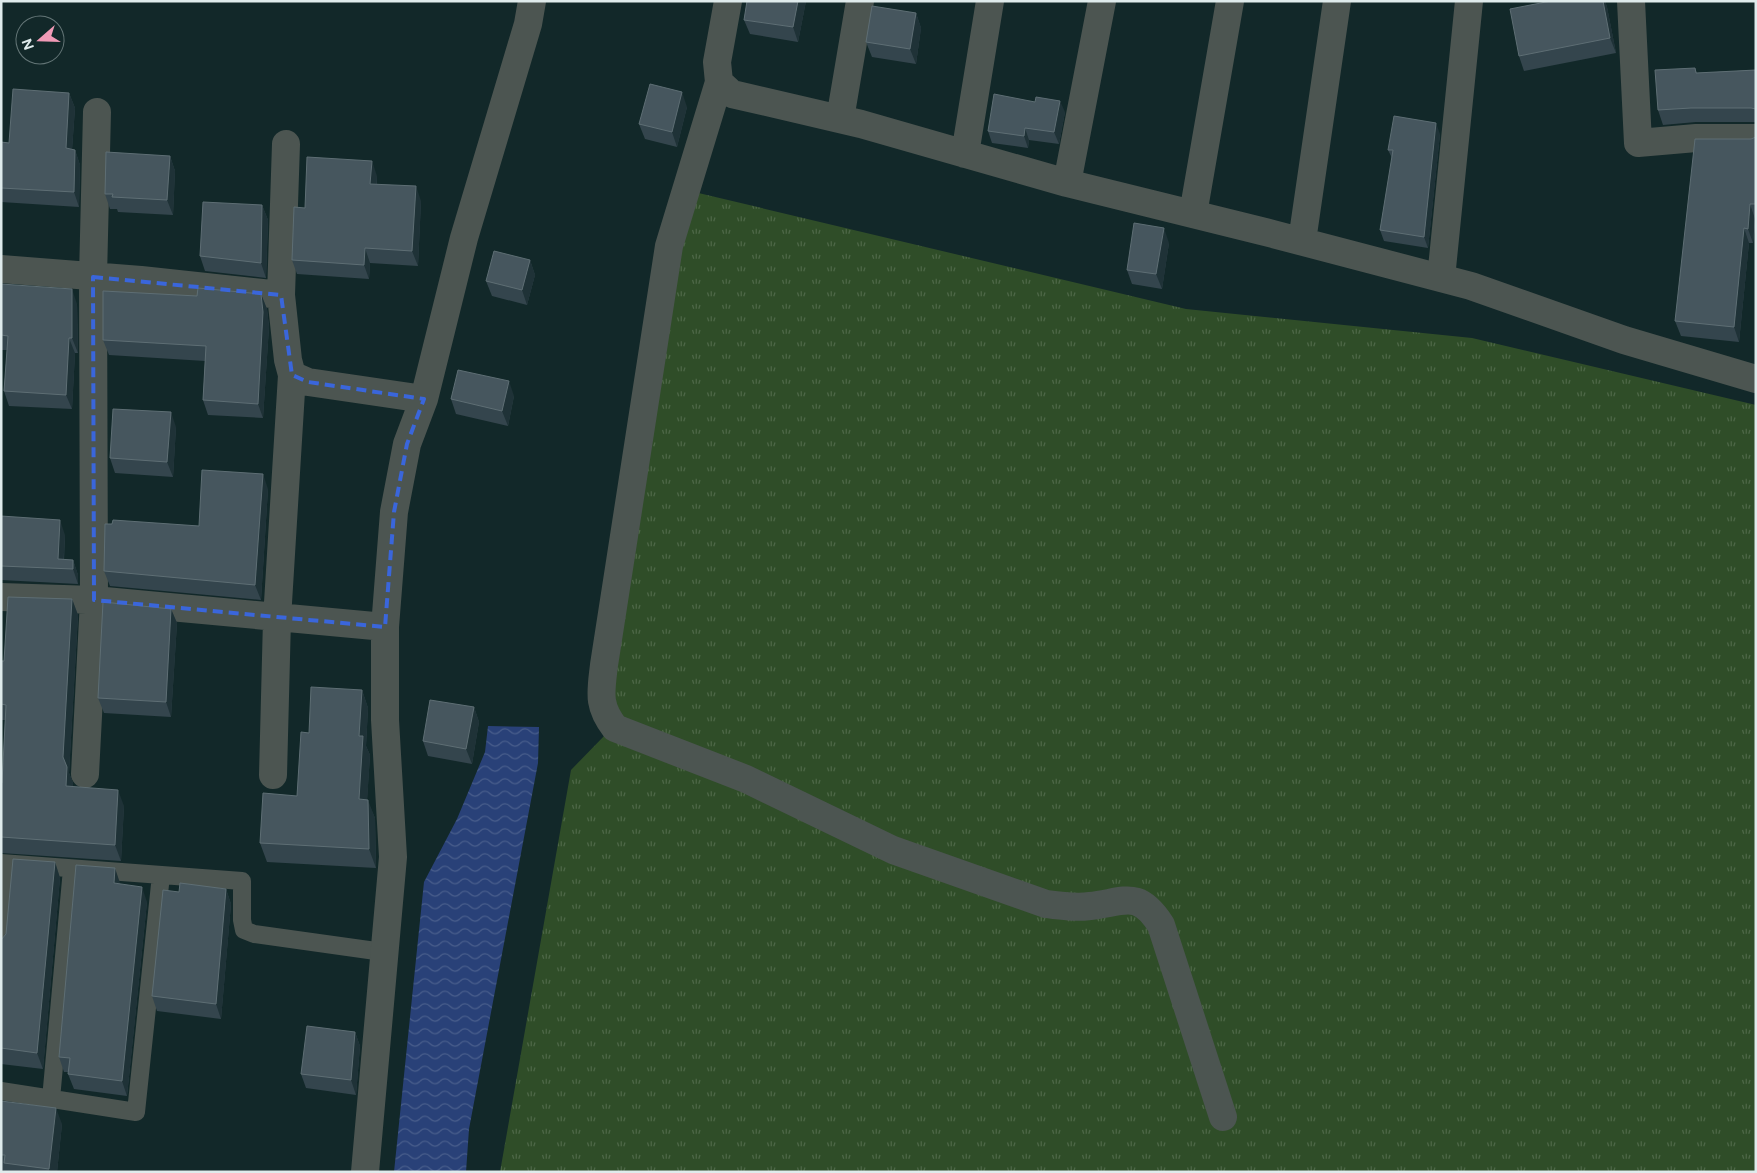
<svg xmlns="http://www.w3.org/2000/svg" width="1757" height="1173" font-family="Figtree,sans-serif">
<defs>
<pattern id="grass-tufts" width="24" height="20" patternUnits="userSpaceOnUse" patternTransform="scale(1.25)"><rect width="24" height="20" fill="#2f4d28"/><path d="M3 7l-1-3M5 7V3M7 7l1-3M15 17l-1-3M17 17v-4M19 17l1-3" fill="none" stroke="#4d6747"/></pattern>
<pattern id="water-waves" width="16" height="10" patternUnits="userSpaceOnUse" patternTransform="scale(1.25)"><rect width="16" height="10" fill="#294178"/><path d="M0 5q4-4 8 0t8 0" fill="none" stroke="#485d8b"/></pattern>
</defs>
<rect width="100%" height="100%" fill="#122829"/>
<path fill="url(#grass-tufts)" d="M 690,191 L 1186,309 L 1472,338 L 1756,405 L 1756,1172 L 500,1172 L 571,770 L 607,733 Z"/>
<path fill="url(#water-waves)" d="M 488,726 L 539,727 L 538,763 L 469,1129 L 466,1172 L 394,1172 L 424,882 L 457,819 L 485,752 Z"/>
<g fill="none" stroke-linecap="round" stroke-linejoin="round">
<path stroke="#4c5551" stroke-width="18" d="M 1,863 L 242,881 L 242,920 L 244,930 L 254,934 L 383,952
M 1,949 L 9,864
M 1,1091 L 136,1112 L 161,875
M 51,1099 L 72,869"/>
<path stroke="#4c5551" stroke-width="28" d="M 728,1 L 717,62 L 719,82 L 732,94 L 861,124 L 1067,183 L 1273,234 L 1471,286 L 1624,340 L 1756,379
M 1631,1 L 1638,143 L 1696,138 L 1756,138
M 719,82 L 669,246 L 604,665 C 601,692 597,705 615,728 L 746,779 L 893,850 L 1046,904 C 1061,906 1075,908 1090,906 C 1125,902 1138,889 1161,925 L 1223,1117
M 840,119 L 860,1
M 965,154 L 990,1
M 1067,183 L 1102,1
M 1193,214 L 1230,1
M 1302,241 L 1337,1
M 1,269 L 141,280 L 281,295 L 288,360 L 292,375 L 308,382 L 424,399
M 1441,278 L 1469,1
M 281,295 L 286,144
M 1,597 L 94,600 L 385,627
M 85,774 L 94,600 L 93,277 L 97,112
M 273,775 L 277,619 L 292,375
M 365,1172 L 393,857 L 385,720 L 385,627 L 394,512 L 407,444 L 424,399 L 464,238 L 528,24 L 532,1"/>
</g>
<path fill="#34454d" d="M 747,1 L 806,1 L 798,42 L 750,34 L 744,20 Z
M 1551,1 L 1605,1 L 1607,7 L 1616,53 L 1524,71 L 1519,56 Z
M 916,13 L 921,28 L 916,64 L 872,57 L 866,42 Z
M 1695,68 L 1697,73 L 1756,70 L 1756,122 L 1696,122 L 1663,125 L 1658,110 Z
M 69,93 L 75,108 L 72,150 L 75,150 L 80,165 L 79,207 L 1,202 L 1,142 L 9,143 Z
M 687,107 L 677,147 L 645,139 L 639,124 Z
M 1065,112 L 1059,144 L 1029,140 L 1028,148 L 992,143 L 988,131 Z
M 1440,134 L 1428,248 L 1384,241 L 1380,230 L 1392,158 L 1388,150 Z
M 1756,137 L 1756,219 L 1753,243 L 1749,243 L 1739,342 L 1681,336 L 1675,321 L 1751,139 Z
M 170,156 L 175,171 L 173,215 L 118,212 L 117,209 L 110,209 L 105,194 Z
M 377,176 L 377,184 L 421,201 L 418,266 L 370,263 L 369,279 L 297,274 L 292,260 L 305,208 Z
M 262,205 L 268,220 L 266,278 L 205,271 L 200,256 Z
M 1169,243 L 1162,289 L 1132,284 L 1127,270 Z
M 530,260 L 535,275 L 527,305 L 492,296 L 486,281 Z
M 1,284 L 77,304 L 78,353 L 75,353 L 72,409 L 9,406 L 4,391 L 7,350 L 1,350 Z
M 261,294 L 267,309 L 269,327 L 263,418 L 208,415 L 203,400 L 205,361 L 109,355 L 103,340 L 197,296 Z
M 514,396 L 508,426 L 456,414 L 451,399 Z
M 176,427 L 173,477 L 115,473 L 110,458 Z
M 268,489 L 261,600 L 110,586 L 104,571 L 199,526 Z
M 1,516 L 65,535 L 64,560 L 73,560 L 78,575 L 78,584 L 1,580 Z
M 72,599 L 78,615 L 69,773 L 73,783 L 73,787 L 124,806 L 121,861 L 1,853 L 1,783 L 2,783 L 5,720 L 1,720 L 1,661 L 4,661 Z
M 171,609 L 177,623 L 171,717 L 104,713 L 98,698 Z
M 362,690 L 368,708 L 366,746 L 370,755 L 367,800 L 375,818 L 376,868 L 267,862 L 260,843 L 297,796 L 309,733 Z
M 474,707 L 479,722 L 472,764 L 428,756 L 423,741 Z
M 55,862 L 60,878 L 43,1069 L 1,1064 L 1,940 Z
M 120,883 L 120,884 L 147,902 L 127,1096 L 74,1089 L 68,1074 L 68,1072 L 64,1072 L 59,1057 Z
M 226,889 L 231,904 L 221,1019 L 157,1011 L 152,996 L 179,892 Z
M 355,1032 L 360,1046 L 356,1095 L 306,1088 L 301,1074 Z
M 1,1101 L 62,1124 L 57,1172 L 8,1172 L 1,1170 Z"/>
<path fill="#1f3237" d="M 798,1 L 806,1 L 798,42 L 793,27 Z
M 1603,1 L 1605,1 L 1607,7 L 1616,53 L 1610,38 Z
M 916,13 L 921,28 L 916,64 L 910,49 Z
M 682,92 L 687,107 L 677,147 L 672,132 Z
M 69,93 L 75,108 L 71,163 L 66,148 Z
M 1060,101 L 1065,112 L 1059,144 L 1054,132 Z
M 1436,123 L 1440,134 L 1428,248 L 1424,237 Z
M 1025,128 L 1029,140 L 1028,148 L 1024,136 Z
M 75,150 L 80,165 L 79,207 L 74,192 Z
M 170,156 L 175,171 L 173,215 L 167,200 Z
M 372,161 L 377,176 L 376,199 L 370,184 Z
M 416,186 L 421,201 L 418,266 L 412,251 Z
M 1750,204 L 1755,219 L 1753,243 L 1748,229 Z
M 262,205 L 268,220 L 266,278 L 261,263 Z
M 1164,228 L 1169,243 L 1162,289 L 1156,274 Z
M 1744,228 L 1749,243 L 1739,342 L 1734,327 Z
M 365,248 L 370,263 L 369,279 L 364,265 Z
M 530,260 L 535,275 L 527,305 L 522,290 Z
M 72,289 L 77,304 L 78,353 L 72,338 Z
M 261,294 L 267,309 L 269,327 L 263,418 L 258,404 Z
M 69,338 L 75,353 L 72,409 L 66,395 Z
M 509,381 L 514,396 L 508,426 L 502,411 Z
M 171,412 L 176,427 L 173,477 L 167,462 Z
M 263,474 L 268,489 L 261,600 L 255,585 Z
M 60,520 L 65,535 L 63,569 L 58,559 Z
M 73,560 L 78,575 L 78,584 L 73,569 Z
M 72,599 L 78,615 L 69,773 L 73,783 L 72,803 L 66,786 L 63,757 Z
M 171,609 L 177,623 L 171,717 L 166,702 Z
M 362,690 L 368,708 L 366,746 L 370,755 L 366,818 L 359,799 L 359,736 Z
M 474,707 L 479,722 L 472,764 L 466,749 Z
M 118,790 L 124,806 L 121,861 L 115,845 Z
M 368,800 L 375,818 L 376,868 L 369,849 Z
M 55,862 L 60,878 L 43,1069 L 37,1053 Z
M 115,868 L 120,883 L 119,898 L 114,883 Z
M 142,887 L 147,902 L 127,1096 L 122,1081 Z
M 226,889 L 231,904 L 221,1019 L 216,1004 Z
M 355,1032 L 360,1046 L 356,1095 L 351,1080 Z
M 56,1108 L 62,1124 L 57,1172 L 50,1172 L 49,1169 Z"/>
<path fill="#46565e" stroke="#5e6e74" d="M 747,1 L 798,1 L 793,27 L 744,20 Z
M 1551,1 L 1603,1 L 1610,38 L 1519,56 L 1510,9 Z
M 872,6 L 916,13 L 910,49 L 866,42 Z
M 1695,68 L 1696,73 L 1756,70 L 1756,109 L 1751,108 L 1691,108 L 1658,110 L 1655,70 Z
M 650,84 L 682,92 L 672,132 L 639,124 Z
M 13,89 L 69,93 L 66,148 L 75,150 L 74,192 L 1,188 L 1,142 L 9,143 Z
M 994,94 L 1035,102 L 1036,97 L 1060,101 L 1054,132 L 1025,128 L 1024,136 L 988,131 Z
M 1394,116 L 1436,123 L 1424,237 L 1380,230 L 1393,150 L 1388,150 Z
M 1756,137 L 1756,204 L 1750,204 L 1748,229 L 1744,228 L 1734,327 L 1675,321 L 1695,139 L 1751,139 Z
M 106,152 L 170,156 L 167,200 L 112,197 L 113,194 L 105,194 Z
M 307,157 L 372,161 L 370,184 L 416,186 L 412,251 L 365,248 L 364,265 L 292,260 L 294,207 L 305,208 Z
M 203,202 L 262,205 L 261,263 L 200,256 Z
M 1134,223 L 1164,228 L 1156,274 L 1127,270 Z
M 494,251 L 530,260 L 522,290 L 486,281 Z
M 1,284 L 72,289 L 72,338 L 69,338 L 66,395 L 4,391 L 8,336 L 1,335 Z
M 198,288 L 261,294 L 263,312 L 258,404 L 203,400 L 206,346 L 103,340 L 103,291 L 197,296 Z
M 458,370 L 509,381 L 502,411 L 451,399 Z
M 113,409 L 171,412 L 167,462 L 110,458 Z
M 202,470 L 263,474 L 255,585 L 104,571 L 105,524 L 112,524 L 113,520 L 199,526 Z
M 1,516 L 60,520 L 58,559 L 73,560 L 73,569 L 1,566 Z
M 8,597 L 72,599 L 63,757 L 67,767 L 66,786 L 118,790 L 115,845 L 1,837 L 1,783 L 2,783 L 6,705 L 1,704 L 1,661 L 4,661 Z
M 103,602 L 171,609 L 166,702 L 98,698 Z
M 311,687 L 362,690 L 359,736 L 363,736 L 359,799 L 368,800 L 369,849 L 260,843 L 263,793 L 297,796 L 301,732 L 309,733 Z
M 430,700 L 474,707 L 466,749 L 423,741 Z
M 13,859 L 55,862 L 37,1053 L 1,1048 L 1,940 L 6,934 Z
M 76,865 L 115,868 L 114,883 L 142,887 L 122,1081 L 68,1074 L 70,1058 L 59,1057 Z
M 180,883 L 226,889 L 216,1004 L 152,996 L 163,890 L 179,892 Z
M 307,1026 L 355,1032 L 351,1080 L 301,1074 Z
M 1,1101 L 56,1108 L 49,1169 L 4,1163 L 5,1155 L 1,1155 Z"/>
<path fill="none" stroke="#3a66db" stroke-width="4" stroke-dasharray="10 6" stroke-linejoin="round" d="M 93,277 L 281,295 L 292,375 L 308,382 L 424,399 L 407,444 L 394,512 L 385,627 L 94,600 Z"/>
<rect width="1757" height="1173" fill="none" stroke="#dfebec" stroke-width="5"/>
<g transform="translate(40 40) rotate(250)"><circle r="24" fill="#122829" stroke="#647677"/>
<path d="M0-4L9 19L0 12L-9 19Z" fill="#f09ab6"/>
<text y="-8" font-size="14" font-weight="bold" text-anchor="middle" fill="#dfebec">N</text>
</g>
</svg>
